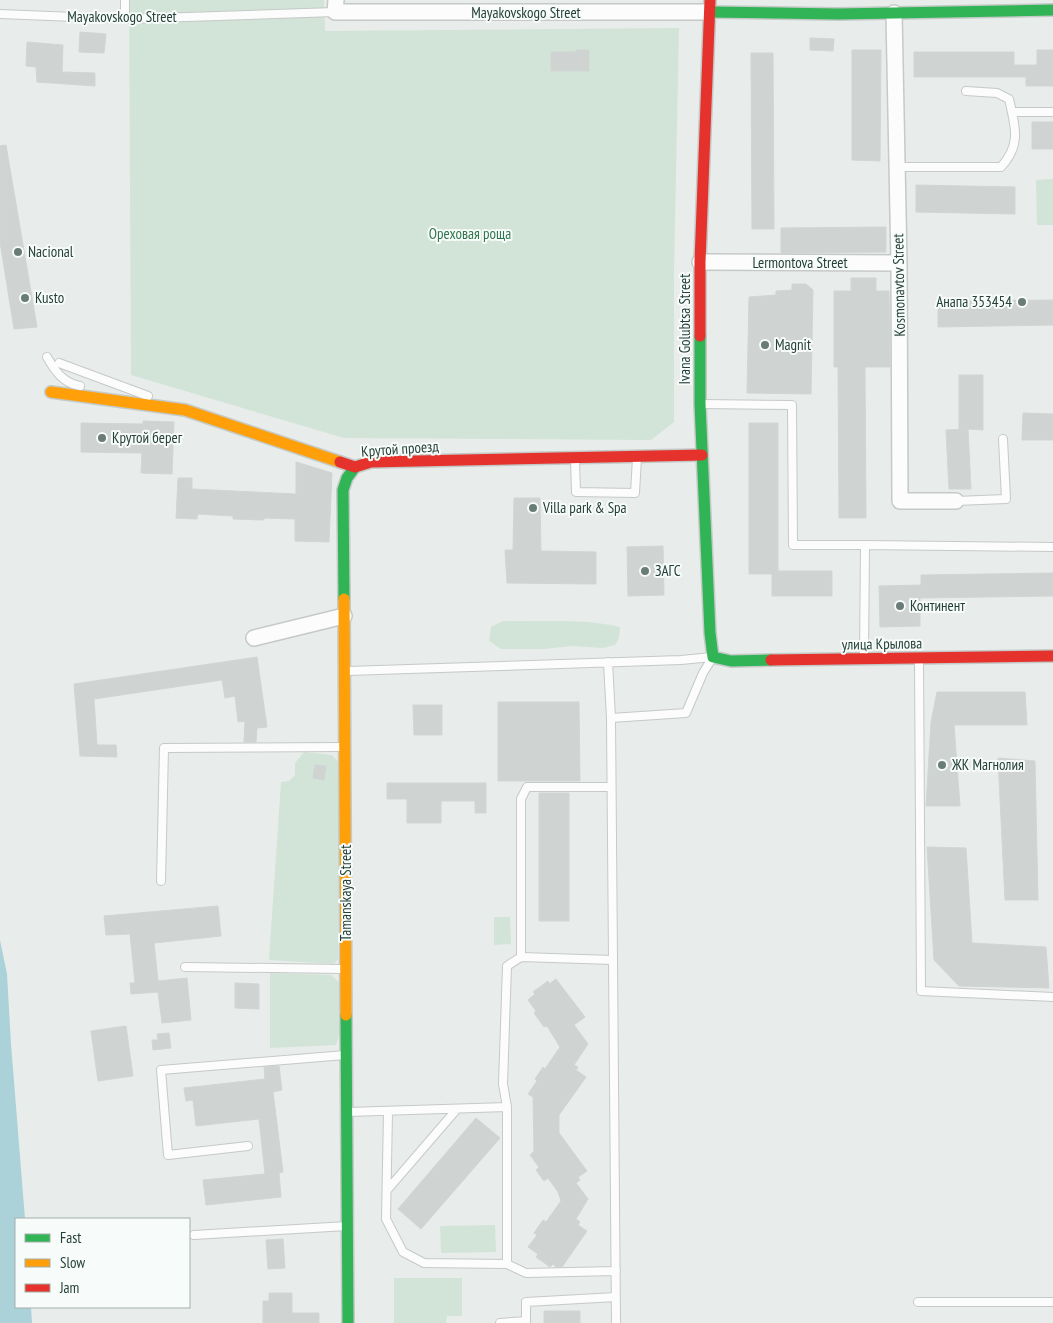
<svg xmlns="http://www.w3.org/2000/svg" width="1053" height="1323" font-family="'PT Sans Narrow',sans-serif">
<rect width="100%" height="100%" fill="#e8ecea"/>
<path fill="#d2e4d7" d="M 129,0 L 324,0 L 325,31 L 679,28 L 674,269 L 674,422 L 651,440 L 344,438 L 131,375 Z
M 1053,179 L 1053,225 L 1037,225 L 1036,180 Z
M 503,621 C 542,622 583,618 620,627 L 619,638 L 615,645 L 603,648 L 572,646 L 544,649 L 501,649 L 489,641 L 491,627 Z
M 304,752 L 332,755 L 339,763 L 338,959 L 334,964 L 269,960 L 281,782 L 289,781 L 295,775 L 295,763 Z
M 494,917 L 510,917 L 511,944 L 494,945 Z
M 270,973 L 331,975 L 339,982 L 340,1033 L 336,1045 L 270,1048 Z
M 495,1225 L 496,1252 L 441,1253 L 440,1226 Z
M 394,1278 L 462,1278 L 462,1316 L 447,1316 L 446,1323 L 394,1323 Z"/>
<path fill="#abd2d8" d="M 0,940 L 7,974 L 11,1044 L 25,1219 L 16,1219 L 16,1307 L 31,1307 L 32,1323 L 0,1323 Z"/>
<path fill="#cfd3d2" stroke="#d1d5d3" d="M 80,32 L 106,34 L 104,53 L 79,52 Z
M 810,38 L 834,39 L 833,51 L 810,50 Z
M 27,42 L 63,45 L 62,72 L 95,73 L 95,86 L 37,82 L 36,67 L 26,66 Z
M 576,50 L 589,50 L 589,71 L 551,71 L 551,52 L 576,52 Z
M 852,50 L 881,50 L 880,161 L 852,160 Z
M 1037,50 L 1053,50 L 1053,86 L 1026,86 L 1026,77 L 914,77 L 914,52 L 1014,52 L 1014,65 L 1037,65 Z
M 751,53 L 773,53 L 774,229 L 752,229 Z
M 1032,122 L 1053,122 L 1053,149 L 1032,149 Z
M 6,145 L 37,327 L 14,329 L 0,242 L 0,146 Z
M 916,185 L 1015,187 L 1015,214 L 916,212 Z
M 886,227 L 886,252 L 781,253 L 781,228 Z
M 851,278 L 876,278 L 876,291 L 889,291 L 890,367 L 865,367 L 866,518 L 839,518 L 838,367 L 834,367 L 834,291 L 851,291 Z
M 792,284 L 806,284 L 813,290 L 811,394 L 747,393 L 749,297 L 776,295 L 776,291 L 792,290 Z
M 1053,300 L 1053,325 L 938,327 L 938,301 Z
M 959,375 L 983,375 L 983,430 L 968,429 L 971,489 L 949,489 L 946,430 L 966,429 L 959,429 Z
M 1023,413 L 1053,414 L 1053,440 L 1022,440 Z
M 143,421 L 174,422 L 172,474 L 141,473 L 142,453 L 81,452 L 81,423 L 143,424 Z
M 749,423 L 778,423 L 778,571 L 832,571 L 832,596 L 772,596 L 772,574 L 749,574 Z
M 296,462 L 332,473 L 329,542 L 295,541 L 295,519 L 264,518 L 264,520 L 233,519 L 233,516 L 198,514 L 197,519 L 176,518 L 178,478 L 192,478 L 192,489 L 296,494 Z
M 514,498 L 540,498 L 541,551 L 596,552 L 596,584 L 507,583 L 505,550 L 513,550 Z
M 663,546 L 664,595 L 628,596 L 627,547 Z
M 1053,573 L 1053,596 L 920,598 L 920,626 L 880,627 L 879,586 L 921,585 L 921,575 Z
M 257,657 L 267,727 L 257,728 L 256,742 L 244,742 L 245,721 L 238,722 L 235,696 L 225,698 L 222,680 L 94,699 L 97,745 L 116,745 L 117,757 L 80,756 L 74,684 Z
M 937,692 L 1025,692 L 1027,725 L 954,725 L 960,806 L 926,806 L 931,722 Z
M 498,702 L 579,702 L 580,781 L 498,781 Z
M 413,705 L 442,705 L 442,735 L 414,735 Z
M 998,758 L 1035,761 L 1038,900 L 1005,900 Z
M 315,765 L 326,766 L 324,780 L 313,778 Z
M 387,783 L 486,783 L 486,813 L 475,813 L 475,801 L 441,801 L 441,823 L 407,823 L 407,799 L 387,799 Z
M 539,793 L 569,793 L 569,921 L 539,921 Z
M 927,847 L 966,848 L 972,943 L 1046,947 L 1049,988 L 959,986 L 934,960 Z
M 218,906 L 221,936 L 154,943 L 158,981 L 187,978 L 191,1020 L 162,1023 L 158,992 L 131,994 L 130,983 L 135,983 L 130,934 L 106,935 L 104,916 Z
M 556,979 L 585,1017 L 574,1025 L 588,1044 L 574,1065 L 578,1067 L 576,1070 L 586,1077 L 559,1115 L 559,1133 L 587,1171 L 578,1177 L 580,1180 L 576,1183 L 588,1199 L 576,1219 L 580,1222 L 578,1225 L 587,1231 L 562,1267 L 556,1267 L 553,1264 L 550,1267 L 536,1257 L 538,1254 L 528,1247 L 537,1235 L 534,1233 L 543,1220 L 546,1222 L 561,1201 L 558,1192 L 548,1178 L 544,1181 L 536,1170 L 539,1167 L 530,1155 L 534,1151 L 533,1097 L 528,1094 L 537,1081 L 535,1079 L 543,1067 L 545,1069 L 560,1047 L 547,1026 L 544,1027 L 534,1013 L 536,1011 L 528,1000 L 535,994 L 533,992 L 548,981 L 549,984 Z
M 235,983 L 259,984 L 259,1009 L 235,1008 Z
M 126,1026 L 133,1076 L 98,1081 L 91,1031 Z
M 169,1033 L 171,1048 L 153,1050 L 152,1040 L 158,1040 L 157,1034 Z
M 279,1066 L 282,1090 L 273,1092 L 283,1172 L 279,1173 L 281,1197 L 206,1205 L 203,1180 L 265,1174 L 259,1119 L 196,1126 L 193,1100 L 186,1101 L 184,1088 L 265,1079 L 264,1067 Z
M 476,1118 L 500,1138 L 421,1229 L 398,1209 Z
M 283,1239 L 285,1268 L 268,1269 L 266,1240 Z
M 269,1293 L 292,1293 L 292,1313 L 319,1313 L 319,1323 L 263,1323 L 263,1301 L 269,1301 Z
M 544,1311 L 580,1311 L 580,1323 L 544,1323 Z"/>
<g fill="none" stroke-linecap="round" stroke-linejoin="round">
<defs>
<path id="lane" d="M 125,0 L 125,19
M 0,14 L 125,19 L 335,12
M 1012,112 L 1053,112
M 897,167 L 1001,167 C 1022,144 1015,126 1009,99 L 997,93 L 966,91
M 47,357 C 55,371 63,383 80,386
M 59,363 L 148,396
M 702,404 L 792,405 L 793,545 L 865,545 L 864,657
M 575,460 L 576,492 L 635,493 L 637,458
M 956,501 L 1006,499 L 1003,439
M 865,545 L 1053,547
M 919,661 L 921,991 L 1053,997
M 608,662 L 611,718
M 347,671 L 681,660 L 712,657
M 161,881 L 164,748 L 343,747
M 521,957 L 521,799 L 527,787 L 611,787
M 185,967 L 343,969
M 507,1107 L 503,1084 L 507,966 L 521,957 L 613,960
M 348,1112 L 507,1107 L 507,1264
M 388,1112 L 386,1219 L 403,1252 L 424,1263 L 507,1264 L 526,1273 L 616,1271
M 248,1146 L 168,1155 L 161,1070 L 345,1055
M 388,1189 L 457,1109
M 194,1235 L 347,1226
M 918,1302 L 1053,1302
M 500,1323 L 526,1321
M 526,1323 L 526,1302 L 616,1297
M 616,1323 L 611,718 L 686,713 L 703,673 L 713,657"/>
<path id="street" d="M 336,0 L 335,12 L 710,12
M 894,13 L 899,263 L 900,501 L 956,501
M 700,262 L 899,263
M 254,638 L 344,616"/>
<path id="fast" d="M 710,12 L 838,14 L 1053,10
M 700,336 L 700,404 L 710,633 L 713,657 L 731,661 L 771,660
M 344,599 L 343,490 L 347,478 L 355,467
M 346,1015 L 348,1323"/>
<path id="slow" d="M 51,392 L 185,410 L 340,462
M 344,599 L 346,1015"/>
<path id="jam" d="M 700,336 L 700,262 L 710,0
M 340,462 L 355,467 L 371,462 L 702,455
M 771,660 L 1053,656"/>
</defs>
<use href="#lane" stroke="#c5c9c7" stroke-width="10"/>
<use href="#street" stroke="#c5c9c7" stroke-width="18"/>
<use href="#fast" stroke="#c4cac7" stroke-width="14"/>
<use href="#slow" stroke="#c4cac7" stroke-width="14"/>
<use href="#jam" stroke="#c4cac7" stroke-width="14"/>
<use href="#lane" stroke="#fcfcfc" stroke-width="8"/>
<use href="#street" stroke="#fcfcfc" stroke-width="15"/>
<use href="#fast" stroke="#30b455" stroke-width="11"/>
<use href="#slow" stroke="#ff9f0a" stroke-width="11"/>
<use href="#jam" stroke="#e5322d" stroke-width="11"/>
</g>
<g fill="#697c77" stroke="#f7fbf9" stroke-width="2">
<circle cx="18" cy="252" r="5"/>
<circle cx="25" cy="298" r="5"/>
<circle cx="1022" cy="302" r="5"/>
<circle cx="765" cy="345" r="5"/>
<circle cx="102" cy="438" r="5"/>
<circle cx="533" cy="508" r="5"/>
<circle cx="645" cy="571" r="5"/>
<circle cx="900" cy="606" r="5"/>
<circle cx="942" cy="765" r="5"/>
</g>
<g text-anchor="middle" stroke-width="4" stroke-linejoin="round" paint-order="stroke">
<g font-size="15" fill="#254039" stroke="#f7fbf9">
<text x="526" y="18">Mayakovskogo Street</text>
<text x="122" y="22">Mayakovskogo Street</text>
<text x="800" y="268">Lermontova Street</text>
<text transform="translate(899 285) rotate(-91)" y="5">Kosmonavtov Street</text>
<text transform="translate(685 329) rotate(-90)" y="5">Ivana Golubtsa Street</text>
<text transform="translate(400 449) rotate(-4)" y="5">Крутой проезд</text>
<text transform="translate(882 644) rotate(-1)" y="5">улица Крылова</text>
<text transform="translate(346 893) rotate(-90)" y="5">Tamanskaya Street</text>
</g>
<g font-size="15" fill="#31764b" stroke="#f7fbf9">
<text x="470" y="239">Ореховая роща</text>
</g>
<g font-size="15" fill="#254039" stroke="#f7fbf9" text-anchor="start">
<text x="28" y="257">Nacional</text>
<text x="35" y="303">Kusto</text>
<text x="1012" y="307" text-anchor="end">Анапа 353454</text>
<text x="775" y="350">Magnit</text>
<text x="112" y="443">Крутой берег</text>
<text x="543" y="513">Villa park &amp; Spa</text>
<text x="655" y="576">ЗАГС</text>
<text x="910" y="611">Континент</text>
<text x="952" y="770">ЖК Магнолия</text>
</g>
</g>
<rect x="15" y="1218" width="175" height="90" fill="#f7fbf9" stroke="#a3b0ac"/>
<rect x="25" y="1234" width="25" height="8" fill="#30b455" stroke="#a3b0ac"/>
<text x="60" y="1243" font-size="15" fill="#254039">Fast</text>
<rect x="25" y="1259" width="25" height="8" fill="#ff9f0a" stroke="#a3b0ac"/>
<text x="60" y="1268" font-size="15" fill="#254039">Slow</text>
<rect x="25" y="1284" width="25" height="8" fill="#e5322d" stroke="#a3b0ac"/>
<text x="60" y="1293" font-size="15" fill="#254039">Jam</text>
</svg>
